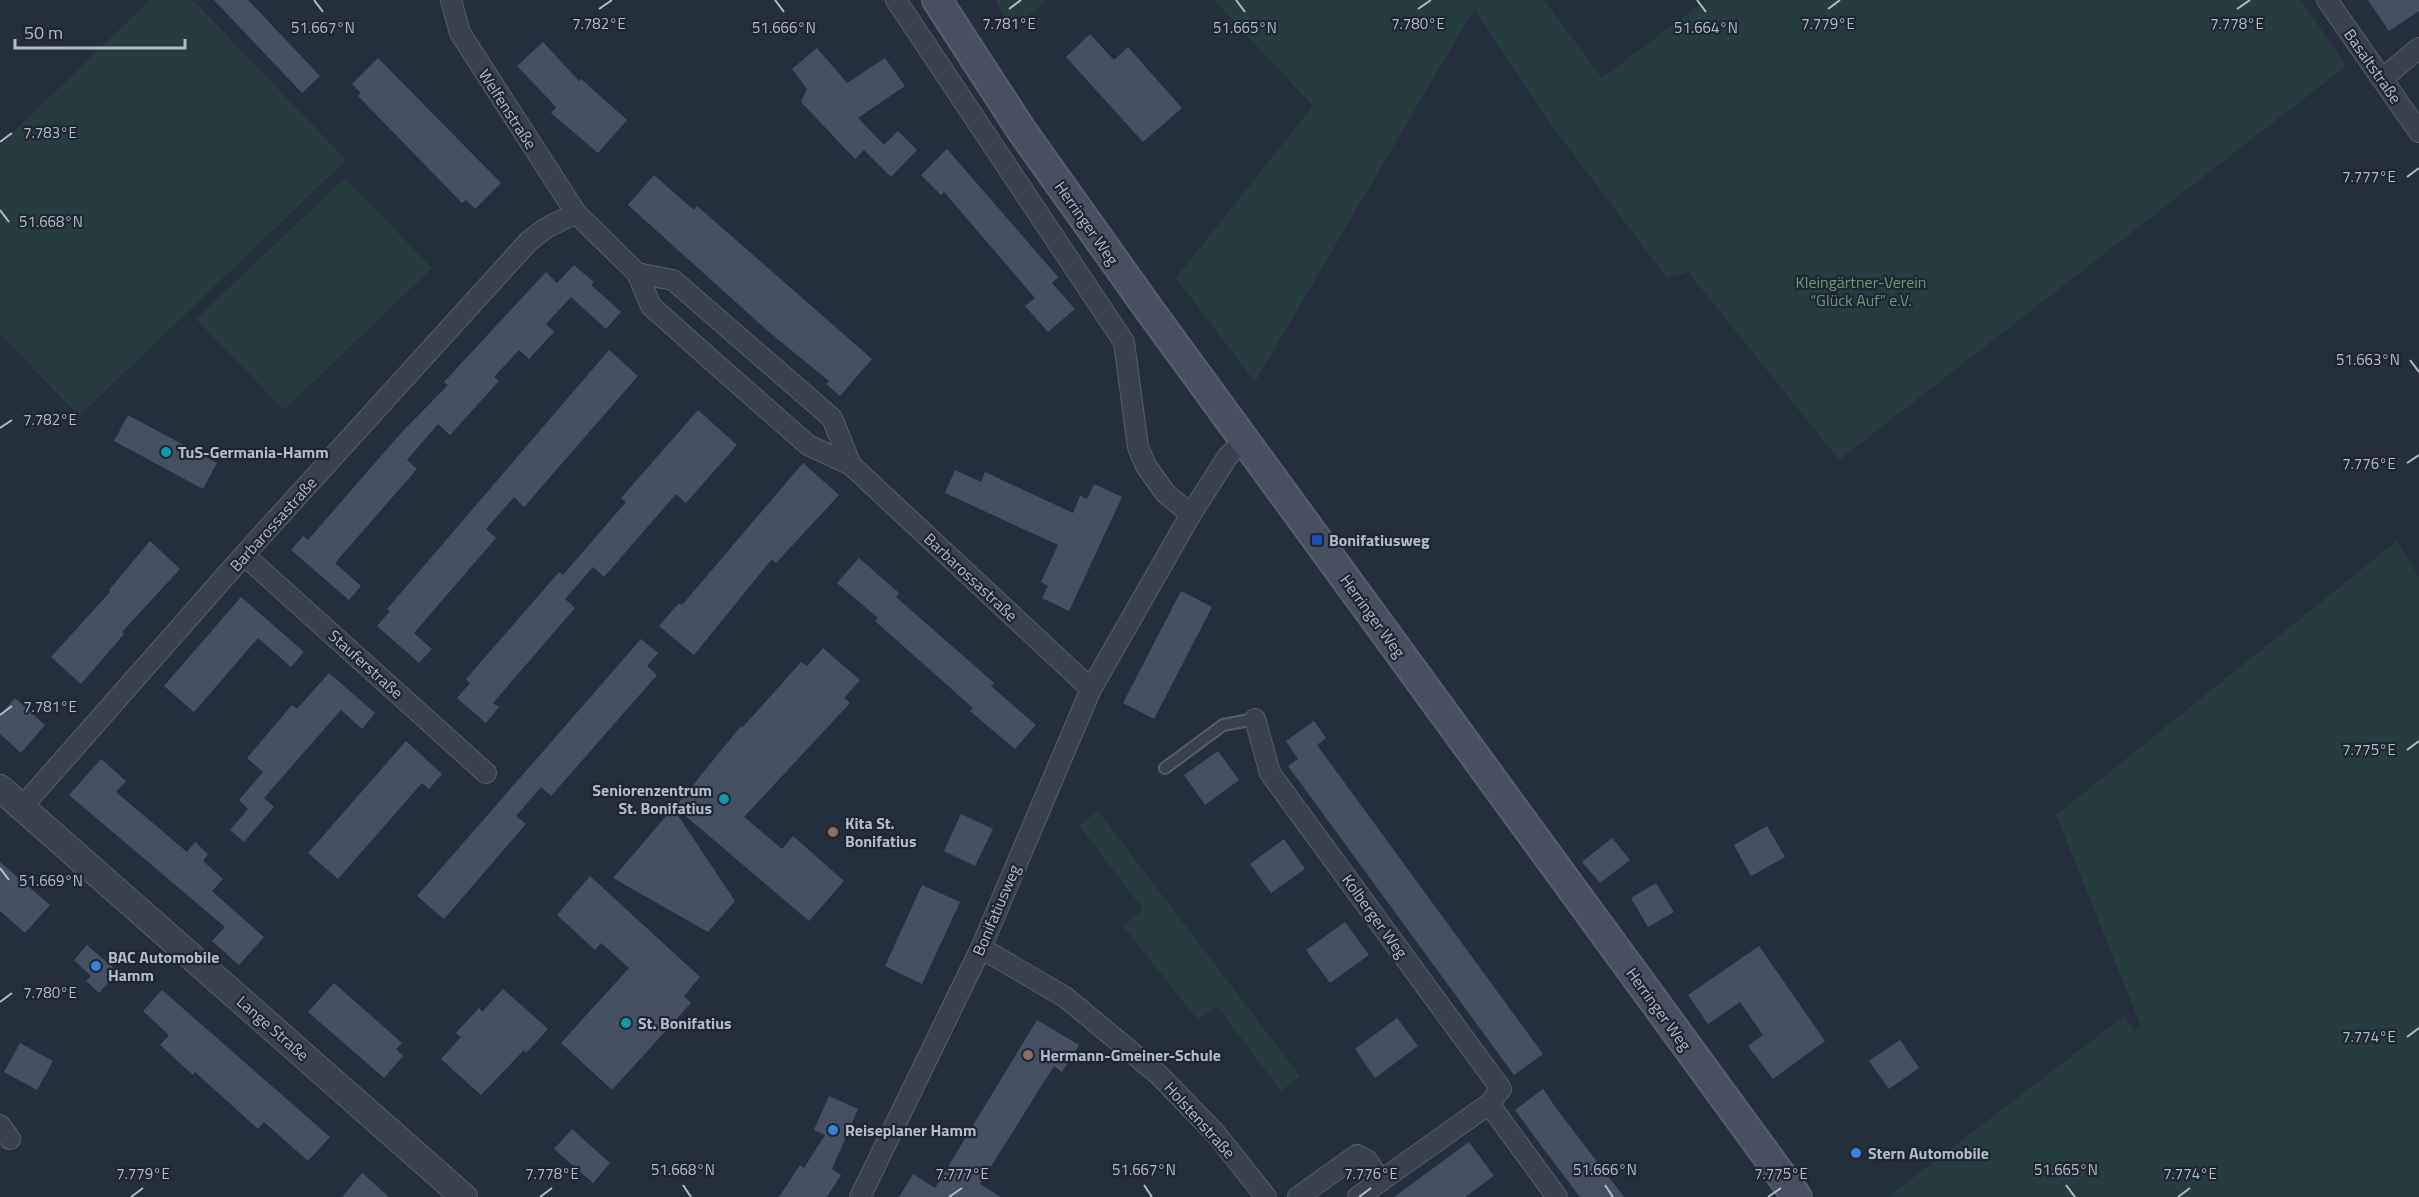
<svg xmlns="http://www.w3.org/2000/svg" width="2419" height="1197" font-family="'Titillium Web',sans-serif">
<rect width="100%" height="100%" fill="#242f3e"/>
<path fill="#263c3f" d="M 150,0 L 193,0 L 346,160 L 79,416 L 0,334 L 0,145 Z
M 995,0 L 1047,0 L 1013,30 Z
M 1214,0 L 1544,0 L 1602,78 L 1706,0 L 2301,0 L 2346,66 L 1839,460 L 1688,272 L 1667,278 L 1551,125 L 1474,9 L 1255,382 L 1176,278 L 1313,106 Z
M 345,178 L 432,268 L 284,410 L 196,319 Z
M 2397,541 L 2419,577 L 2419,1197 L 1888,1197 L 2124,1016 L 2135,1031 L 2141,1026 L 2056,815 Z
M 1098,811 L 1300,1076 L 1281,1091 L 1217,1006 L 1198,1020 L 1123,926 L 1143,909 L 1079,825 Z"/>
<path fill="#455162" d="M 214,0 L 248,0 L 320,76 L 302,93 Z
M 2368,0 L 2419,0 L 2419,11 L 2389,31 Z
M 1090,34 L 1114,60 L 1128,47 L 1182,108 L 1143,142 L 1066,57 Z
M 543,42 L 579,81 L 581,79 L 627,120 L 598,153 L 551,113 L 556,107 L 517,66 Z
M 817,48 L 847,83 L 885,58 L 905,86 L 858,118 L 884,145 L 898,131 L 917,150 L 891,177 L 864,150 L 855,159 L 801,102 L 807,89 L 792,69 Z
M 378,58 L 501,183 L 475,209 L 466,200 L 462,203 L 358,96 L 361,93 L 352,84 Z
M 947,149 L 1058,277 L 1052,283 L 1075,309 L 1048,332 L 1025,306 L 1035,298 L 944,192 L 941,195 L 921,175 Z
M 654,175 L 694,210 L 697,206 L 872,359 L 840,396 L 826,384 L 829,381 L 824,377 L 769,332 L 628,205 Z
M 574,265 L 594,282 L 591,285 L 621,312 L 606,329 L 571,297 L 546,324 L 554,332 L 529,359 L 519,350 L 494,377 L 499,381 L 450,435 L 438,424 L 407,460 L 417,469 L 335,563 L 361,586 L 349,600 L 291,550 L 303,536 L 308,540 L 401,433 L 448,385 L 444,382 L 546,272 L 557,283 Z
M 609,350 L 638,376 L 524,507 L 514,497 L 486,529 L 496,538 L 414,633 L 432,649 L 419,663 L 377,626 L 390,611 L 387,609 Z
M 698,410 L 737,445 L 686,503 L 676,494 L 604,577 L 593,567 L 565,599 L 575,608 L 493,703 L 499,707 L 486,723 L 457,698 L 470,683 L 466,679 L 559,572 L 563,575 L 626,502 L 621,498 Z
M 128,415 L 217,463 L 203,489 L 114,441 Z
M 803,463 L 839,495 L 776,563 L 772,559 L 694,655 L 659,626 L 679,603 L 682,605 Z
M 955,470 L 981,482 L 985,472 L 1073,513 L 1080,496 L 1087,499 L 1094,484 L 1122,497 L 1069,611 L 1042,598 L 1048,586 L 1041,582 L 1058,545 L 945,493 Z
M 150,541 L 180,569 L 122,632 L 124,634 L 81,684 L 51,657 L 110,592 L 109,590 Z
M 859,558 L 899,593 L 896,597 L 994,683 L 991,686 L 1036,725 L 1015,749 L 970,711 L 973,708 L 875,621 L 878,618 L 837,583 Z
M 1181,591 L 1212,607 L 1154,719 L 1123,703 Z
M 241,597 L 304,652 L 291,667 L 258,638 L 194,712 L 164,686 Z
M 641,639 L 658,653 L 647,666 L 657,675 L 551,796 L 541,787 L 516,816 L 526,824 L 444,919 L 417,896 Z
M 823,648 L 860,680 L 844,698 L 850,703 L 744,817 L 782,849 L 793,836 L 844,881 L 809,921 L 675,807 L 741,726 L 742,728 L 801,662 L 807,666 Z
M 329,673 L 375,713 L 362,729 L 341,710 L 264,798 L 274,807 L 244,842 L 230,830 L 248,809 L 239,800 L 263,772 L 247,758 L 292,705 L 297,709 Z
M 15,698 L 45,725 L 21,753 L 0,734 L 0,715 Z
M 1314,721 L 1326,738 L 1317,745 L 1543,1054 L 1514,1075 L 1288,766 L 1298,759 L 1286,741 Z
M 406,741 L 442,774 L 429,789 L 422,783 L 338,879 L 308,853 Z
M 1218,751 L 1239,780 L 1205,805 L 1184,775 Z
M 101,759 L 126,781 L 116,792 L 187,852 L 195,842 L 208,854 L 203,861 L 223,879 L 212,891 L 264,937 L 239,965 L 212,941 L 225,927 L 69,795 Z
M 673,808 L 735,901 L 708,932 L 613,878 Z
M 961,814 L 993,829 L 975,866 L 944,851 Z
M 1767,826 L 1785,857 L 1751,876 L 1734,845 Z
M 1612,838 L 1630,860 L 1600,883 L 1582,862 Z
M 1284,839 L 1305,869 L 1271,893 L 1250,864 Z
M 0,862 L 50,905 L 25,933 L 0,911 Z
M 590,876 L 700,977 L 684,996 L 691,1003 L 612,1090 L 561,1043 L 629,968 L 601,943 L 595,950 L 557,915 Z
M 1656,883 L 1674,912 L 1648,927 L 1631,898 Z
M 922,885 L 960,902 L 922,984 L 885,966 Z
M 1345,922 L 1369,955 L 1330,983 L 1306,950 Z
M 87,945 L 118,972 L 99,993 L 86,981 L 91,976 L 74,960 Z
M 1759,946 L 1825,1041 L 1773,1079 L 1748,1046 L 1763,1035 L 1740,1002 L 1708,1024 L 1688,995 Z
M 334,983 L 402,1043 L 396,1049 L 403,1056 L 384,1078 L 308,1012 Z
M 503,989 L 548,1029 L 526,1053 L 524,1050 L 481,1095 L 441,1059 L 461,1037 L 456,1033 L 479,1008 L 482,1012 Z
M 162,990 L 330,1137 L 308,1161 L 264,1122 L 258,1129 L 195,1072 L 193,1075 L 160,1045 L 169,1035 L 143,1011 Z
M 1397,1018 L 1418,1046 L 1375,1078 L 1355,1049 Z
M 1037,1020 L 1079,1045 L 1062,1072 L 1054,1066 L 980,1184 L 1001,1197 L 899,1197 L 913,1174 L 935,1188 Z
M 1900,1040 L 1919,1068 L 1889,1089 L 1869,1061 Z
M 20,1043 L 53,1061 L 37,1090 L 4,1072 Z
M 1543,1089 L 1556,1108 L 1624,1197 L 1580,1197 L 1542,1147 L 1515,1110 Z
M 829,1096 L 858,1109 L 832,1169 L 841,1175 L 827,1197 L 779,1197 L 800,1165 L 804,1168 L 825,1135 L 814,1130 Z
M 572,1129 L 610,1163 L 593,1183 L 554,1149 Z
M 1469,1142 L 1494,1176 L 1480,1186 L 1465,1197 L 1394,1197 Z
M 362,1173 L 389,1197 L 342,1197 Z"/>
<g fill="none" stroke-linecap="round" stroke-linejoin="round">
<defs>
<path id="service" d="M 1165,768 L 1223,725 L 1255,719"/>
<path id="minor" d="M 451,0 L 460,33 L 576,213 L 637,273
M 896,0 L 1124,342 L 1138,447 L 1146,466 L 1166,494 L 1191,514
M 2327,0 L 2419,132
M 2382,79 L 2419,48
M 637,273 L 673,280 L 832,418 L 851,465 L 808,445 L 718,366 L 651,306 Z
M 851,465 L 1091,689
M 244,555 L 486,773
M 1255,719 L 1270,773 L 1501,1089 L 1489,1104 L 1358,1197
M 22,807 L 244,555 L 529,241 L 546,228 L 576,213
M 981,948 L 1065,997 L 1159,1075 L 1216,1134 L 1266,1197
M 1489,1104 L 1557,1197
M 0,1125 L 10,1139
M 860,1197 L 981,948 L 1091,689 L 1191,514 L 1228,456 L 1245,440
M 1298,1197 L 1357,1155 L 1367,1160 L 1381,1181"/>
<path id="tertiary" d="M 0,788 L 464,1197"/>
<path id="secondary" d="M 937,0 L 1022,131 L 1148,308 L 1797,1197"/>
</defs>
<use href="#service" stroke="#565f6c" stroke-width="14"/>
<use href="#minor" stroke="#565f6c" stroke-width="22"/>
<use href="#tertiary" stroke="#565f6c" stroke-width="28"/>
<use href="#secondary" stroke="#565f6c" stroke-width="32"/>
<use href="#service" stroke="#38414e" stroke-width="10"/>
<use href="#minor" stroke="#38414e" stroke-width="20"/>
<use href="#tertiary" stroke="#38414e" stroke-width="26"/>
<use href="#secondary" stroke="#465061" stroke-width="28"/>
</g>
<path fill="none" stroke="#b4bcc9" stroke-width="2" d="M 314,0 L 323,12M 775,0 L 784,12M 1236,0 L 1245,12M 1697,0 L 1706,12M 599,9 L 612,0M 1009,9 L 1021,0M 1418,9 L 1431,0M 1828,9 L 1840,0M 2237,9 L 2250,0M 0,142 L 12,133M 2407,177 L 2419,168M 0,210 L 9,222M 2410,360 L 2419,372M 0,428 L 12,420M 2407,463 L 2419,455M 0,715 L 12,706M 2407,750 L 2419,741M 0,868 L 9,880M 0,1002 L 12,993M 2407,1037 L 2419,1028M 683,1185 L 691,1197M 1144,1185 L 1152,1197M 1605,1185 L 1613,1197M 2066,1185 L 2075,1197M 131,1197 L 143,1188M 540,1197 L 552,1188M 949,1197 L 962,1188M 1359,1197 L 1371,1188M 1768,1197 L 1781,1188M 2178,1197 L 2190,1188"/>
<g fill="#0f9aa8" stroke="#1d2633" stroke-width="2">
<circle cx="166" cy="452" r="6"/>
<circle cx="724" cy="799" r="6"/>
<circle cx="626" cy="1023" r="6"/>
</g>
<rect fill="#1a4fb4" stroke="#1d2633" stroke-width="2" x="1311" y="534" width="12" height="12" rx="3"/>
<g fill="#8d6e63" stroke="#1d2633" stroke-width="2">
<circle cx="833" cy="832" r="6"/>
<circle cx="1028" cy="1055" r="6"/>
</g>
<g fill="#3f7fe0" stroke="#1d2633" stroke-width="2">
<circle cx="96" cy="966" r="6"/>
<circle cx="833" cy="1130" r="6"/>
<circle cx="1856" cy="1153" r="6"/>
</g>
<g text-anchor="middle" stroke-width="4.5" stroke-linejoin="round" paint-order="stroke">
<g font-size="16" fill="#b4bcc9" stroke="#1d2633">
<text transform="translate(2373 66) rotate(55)" y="6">Basaltstraße</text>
<text transform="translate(508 109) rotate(57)" y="6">Welfenstraße</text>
<text transform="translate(1087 223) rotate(55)" y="6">Herringer Weg</text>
<text transform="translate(273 524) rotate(-48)" y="6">Barbarossastraße</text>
<text transform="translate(971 577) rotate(43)" y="6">Barbarossastraße</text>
<text transform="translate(1373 616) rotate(54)" y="6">Herringer Weg</text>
<text transform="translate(366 664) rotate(42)" y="6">Stauferstraße</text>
<text transform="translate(996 910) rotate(-67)" y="6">Bonifatiusweg</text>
<text transform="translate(1375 916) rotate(54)" y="6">Kolberger Weg</text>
<text transform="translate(1659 1009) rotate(54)" y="6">Herringer Weg</text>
<text transform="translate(273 1028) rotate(41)" y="6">Lange Straße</text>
<text transform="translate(1200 1120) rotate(48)" y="6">Holstenstraße</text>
</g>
<g font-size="16" fill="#6b9a76" stroke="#1d2633">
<text x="1861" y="288">Kleingärtner-Verein<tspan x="1861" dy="18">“Glück Auf” e.V.</tspan></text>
</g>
<g font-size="16" font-weight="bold" fill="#b4bcc9" stroke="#1d2633" text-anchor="start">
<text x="178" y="458">TuS-Germania-Hamm</text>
<text x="1329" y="546">Bonifatiusweg</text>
<text x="712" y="796" text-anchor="end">Seniorenzentrum<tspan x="712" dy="18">St. Bonifatius</tspan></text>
<text x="845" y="829">Kita St.<tspan x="845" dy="18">Bonifatius</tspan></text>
<text x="108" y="963">BAC Automobile<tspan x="108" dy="18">Hamm</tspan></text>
<text x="638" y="1029">St. Bonifatius</text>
<text x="1040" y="1061">Hermann-Gmeiner-Schule</text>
<text x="845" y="1136">Reiseplaner Hamm</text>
<text x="1868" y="1159">Stern Automobile</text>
</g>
</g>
<g font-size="15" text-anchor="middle" fill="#b4bcc9" stroke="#1d2633" stroke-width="4.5" stroke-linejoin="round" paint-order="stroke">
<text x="599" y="29">7.782°E</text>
<text x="1009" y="29">7.781°E</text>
<text x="1418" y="29">7.780°E</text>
<text x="1828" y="29">7.779°E</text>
<text x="2237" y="29">7.778°E</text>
<text x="323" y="33">51.667°N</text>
<text x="784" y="33">51.666°N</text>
<text x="1245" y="33">51.665°N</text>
<text x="1706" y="33">51.664°N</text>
<text x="50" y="138">7.783°E</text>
<text x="2369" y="182">7.777°E</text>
<text x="51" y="227">51.668°N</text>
<text x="2368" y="365">51.663°N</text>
<text x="50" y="425">7.782°E</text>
<text x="2369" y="469">7.776°E</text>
<text x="50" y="712">7.781°E</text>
<text x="2369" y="755">7.775°E</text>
<text x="51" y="886">51.669°N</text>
<text x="50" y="998">7.780°E</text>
<text x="2369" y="1042">7.774°E</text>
<text x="683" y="1175">51.668°N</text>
<text x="1144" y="1175">51.667°N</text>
<text x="1605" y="1175">51.666°N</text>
<text x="2066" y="1175">51.665°N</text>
<text x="143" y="1179">7.779°E</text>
<text x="552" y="1179">7.778°E</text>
<text x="962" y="1179">7.777°E</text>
<text x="1371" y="1179">7.776°E</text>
<text x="1781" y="1179">7.775°E</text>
<text x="2190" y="1179">7.774°E</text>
</g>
<path d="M15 39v9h170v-9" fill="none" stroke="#b4bcc9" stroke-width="3"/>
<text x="24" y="39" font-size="18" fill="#b4bcc9" stroke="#1d2633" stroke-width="4.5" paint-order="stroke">50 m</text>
</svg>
